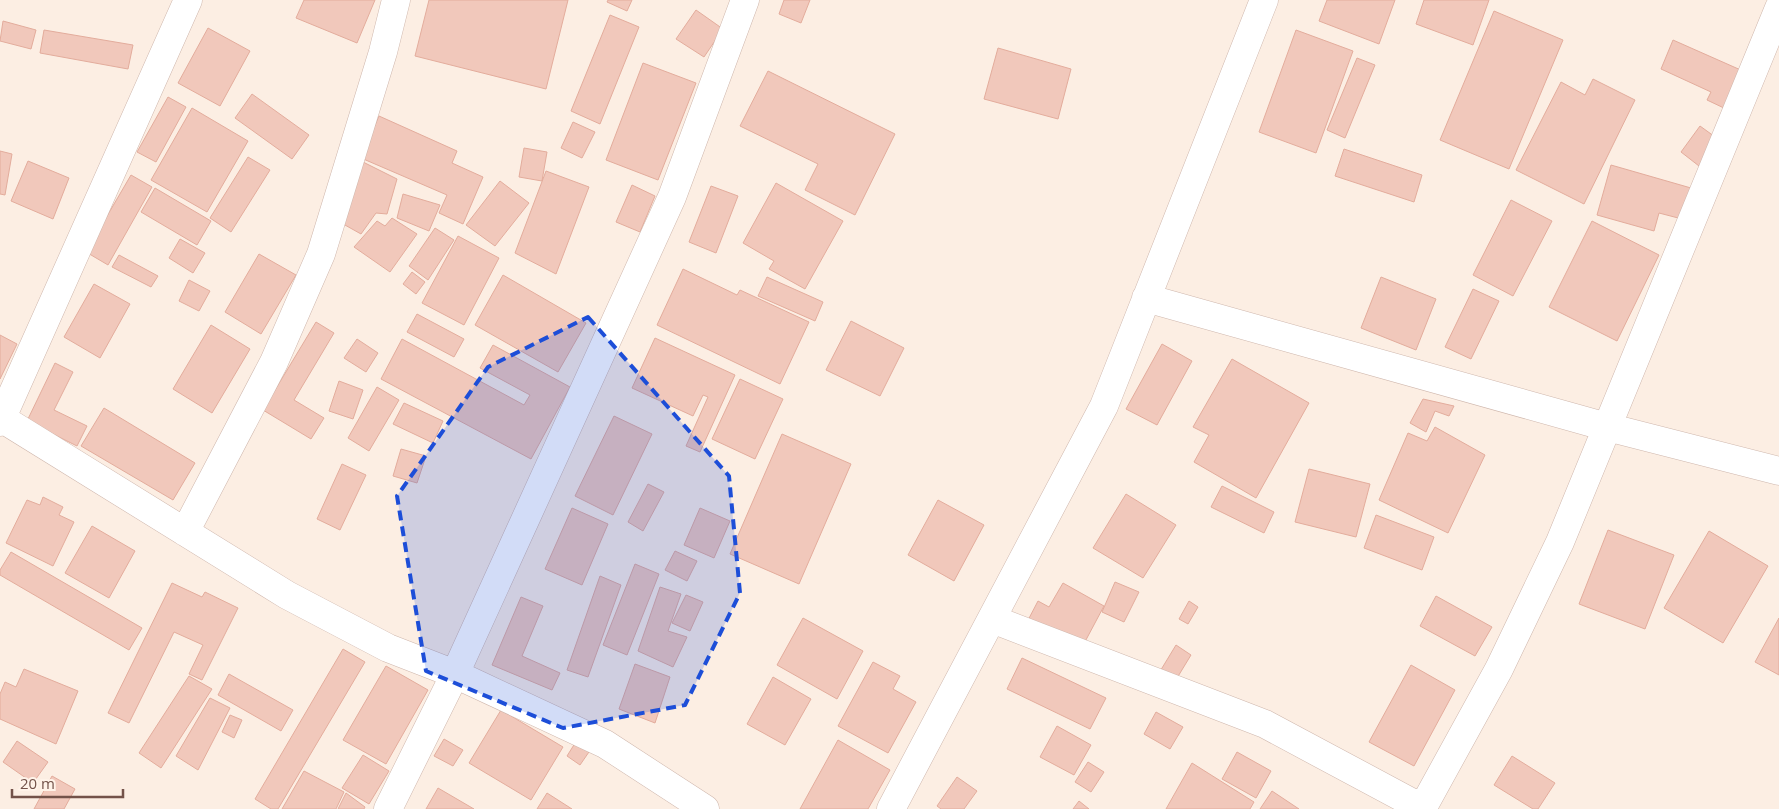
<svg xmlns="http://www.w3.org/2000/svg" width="1779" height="809" font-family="'Open Sans',sans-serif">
<rect width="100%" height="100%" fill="#fceee3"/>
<path fill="#f1c8bb" stroke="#e3ac9c" d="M 304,0 L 375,0 L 357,43 L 296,18 Z
M 429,0 L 568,0 L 546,89 L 415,56 Z
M 608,0 L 632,0 L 627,11 L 607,2 Z
M 784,0 L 810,0 L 801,23 L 779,14 Z
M 1327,0 L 1395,0 L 1379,44 L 1319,21 Z
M 1424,0 L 1489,0 L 1473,45 L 1416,24 Z
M 696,10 L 723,29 L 704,57 L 676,39 Z
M 1494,11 L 1563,40 L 1509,169 L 1440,140 Z
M 610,15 L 639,27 L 600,124 L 571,111 Z
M 3,21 L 36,30 L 31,49 L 0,41 Z
M 208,28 L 250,51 L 220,106 L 178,83 Z
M 44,30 L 133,45 L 128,69 L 40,53 Z
M 1296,30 L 1353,51 L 1316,153 L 1259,132 Z
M 1673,40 L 1743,71 L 1726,109 L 1707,100 L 1711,92 L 1661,69 Z
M 998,48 L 1071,69 L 1058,119 L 984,99 Z
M 1357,58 L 1375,65 L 1345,138 L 1327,130 Z
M 643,63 L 696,83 L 658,180 L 606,160 Z
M 768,71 L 895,134 L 855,215 L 805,190 L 818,164 L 740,126 Z
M 1593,79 L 1635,100 L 1584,204 L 1516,170 L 1561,82 L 1585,95 Z
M 252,94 L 309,135 L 292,159 L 235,118 Z
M 168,97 L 186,107 L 156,162 L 137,152 Z
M 192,108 L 248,141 L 207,212 L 151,180 Z
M 379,116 L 457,151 L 452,163 L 483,177 L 463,224 L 439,213 L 447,195 L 361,158 Z
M 573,122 L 595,132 L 582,158 L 561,148 Z
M 1700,126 L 1718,139 L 1699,166 L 1681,152 Z
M 524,148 L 547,152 L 542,181 L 519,177 Z
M 1344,149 L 1422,175 L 1414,202 L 1335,176 Z
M 0,151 L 12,154 L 5,195 L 0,194 Z
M 248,157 L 270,170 L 231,232 L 210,218 Z
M 28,161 L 69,178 L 53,219 L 11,201 Z
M 361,161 L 397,179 L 387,214 L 376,213 L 361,234 L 336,220 Z
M 1611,165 L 1691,188 L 1682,219 L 1659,213 L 1654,231 L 1597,215 Z
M 546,171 L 589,187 L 556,274 L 515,253 Z
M 131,175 L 152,187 L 108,265 L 86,252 Z
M 500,181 L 529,203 L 495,246 L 466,225 Z
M 776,183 L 843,221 L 805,289 L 769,269 L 774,261 L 743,243 Z
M 632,185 L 655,196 L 640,232 L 616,222 Z
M 711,186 L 738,196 L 716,253 L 689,242 Z
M 155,188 L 211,221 L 197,245 L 141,212 Z
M 403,194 L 440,205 L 429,231 L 397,218 Z
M 1511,200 L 1552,221 L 1513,296 L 1473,275 Z
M 392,218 L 417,234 L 390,272 L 354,247 L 377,221 L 385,226 Z
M 1592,221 L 1659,255 L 1617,341 L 1549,307 Z
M 435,228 L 454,240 L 428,280 L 409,266 Z
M 458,236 L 499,258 L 464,325 L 422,303 Z
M 180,239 L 205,253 L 193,273 L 169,258 Z
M 259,254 L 296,275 L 261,334 L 225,312 Z
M 119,255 L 158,276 L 151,287 L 112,267 Z
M 683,269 L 737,295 L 740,290 L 809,322 L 780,384 L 657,325 Z
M 412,272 L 425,282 L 416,294 L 403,284 Z
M 503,275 L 586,323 L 558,372 L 475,325 Z
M 767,277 L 823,302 L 815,321 L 758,296 Z
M 1381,277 L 1436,299 L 1416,350 L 1361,328 Z
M 189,280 L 210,291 L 199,311 L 179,301 Z
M 94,284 L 130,304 L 100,358 L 64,337 Z
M 1473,289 L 1499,301 L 1471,359 L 1445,347 Z
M 417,314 L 464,339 L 454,357 L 407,332 Z
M 851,321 L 904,348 L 880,396 L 826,370 Z
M 316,322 L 334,333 L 294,400 L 324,418 L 311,439 L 263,410 Z
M 211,325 L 250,349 L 212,413 L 173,389 Z
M 0,335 L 17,344 L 0,379 Z
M 655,338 L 735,375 L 700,452 L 686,446 L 708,397 L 703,395 L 693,416 L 632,388 Z
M 357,339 L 378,353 L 366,372 L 344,358 Z
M 402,339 L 524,405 L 530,395 L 480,368 L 493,345 L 570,387 L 531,459 L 381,379 Z
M 1162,344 L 1192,361 L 1157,425 L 1126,409 Z
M 1232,359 L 1309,403 L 1256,498 L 1194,462 L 1209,435 L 1193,427 Z
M 55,363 L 73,372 L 54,410 L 87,426 L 77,446 L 27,421 Z
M 740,379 L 783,399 L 755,459 L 712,439 Z
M 339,381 L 363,390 L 353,419 L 329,411 Z
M 377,387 L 399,400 L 369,451 L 348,438 Z
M 1423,399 L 1454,406 L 1449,416 L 1435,411 L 1426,432 L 1410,423 Z
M 404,403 L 443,421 L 433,443 L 393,424 Z
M 104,408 L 195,463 L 173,500 L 81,446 Z
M 614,416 L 652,434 L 613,515 L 575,496 Z
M 1435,427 L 1485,455 L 1448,533 L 1379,500 L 1408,433 L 1427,441 Z
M 782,434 L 851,464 L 799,584 L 730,554 Z
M 401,449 L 426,456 L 417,483 L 393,476 Z
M 342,464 L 366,475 L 340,530 L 317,519 Z
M 1309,469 L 1370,484 L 1356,537 L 1295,522 Z
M 648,484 L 664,492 L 643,531 L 628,522 Z
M 1222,486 L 1274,512 L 1264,533 L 1211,507 Z
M 1126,494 L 1176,525 L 1143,578 L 1093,548 Z
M 43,497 L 63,507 L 59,515 L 74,522 L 53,566 L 6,543 L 27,500 L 40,505 Z
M 938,500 L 984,525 L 954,581 L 908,555 Z
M 572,508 L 608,524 L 582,585 L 545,569 Z
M 700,508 L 730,521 L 714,558 L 684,545 Z
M 1376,515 L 1434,537 L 1422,570 L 1364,548 Z
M 92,526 L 135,551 L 109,598 L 65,573 Z
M 1608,530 L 1674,555 L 1645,629 L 1579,604 Z
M 1709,531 L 1768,566 L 1723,643 L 1664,608 Z
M 675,551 L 697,561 L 687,581 L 665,570 Z
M 11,552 L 142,628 L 129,650 L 0,575 L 0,570 Z
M 635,564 L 659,574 L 627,655 L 603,645 Z
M 600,576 L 621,585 L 588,677 L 567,670 Z
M 1115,582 L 1139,592 L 1124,622 L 1102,612 Z
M 172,583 L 202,597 L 205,592 L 238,608 L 202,680 L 189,674 L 203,645 L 174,632 L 129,723 L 108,713 Z
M 1063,583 L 1104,606 L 1079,653 L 1026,624 L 1038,601 L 1049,607 Z
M 660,587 L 681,594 L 668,631 L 687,637 L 673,667 L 638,651 Z
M 686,595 L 703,602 L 690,631 L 672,623 Z
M 1436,596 L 1492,627 L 1475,656 L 1420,626 Z
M 521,597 L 543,606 L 522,656 L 560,673 L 552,690 L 492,665 Z
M 1189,601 L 1198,607 L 1188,624 L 1179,619 Z
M 803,618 L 863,651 L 837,699 L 777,665 Z
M 1779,618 L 1779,675 L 1755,662 Z
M 1176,645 L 1191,655 L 1174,683 L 1159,673 Z
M 343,649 L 365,662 L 278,809 L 271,809 L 255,799 Z
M 1022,658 L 1106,698 L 1090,729 L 1007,689 Z
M 873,662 L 900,676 L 893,689 L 916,702 L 888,753 L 838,726 Z
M 635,664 L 670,677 L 655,723 L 619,709 Z
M 1411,665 L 1455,690 L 1414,766 L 1369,742 Z
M 386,666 L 428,690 L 386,764 L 343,740 Z
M 24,669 L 78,691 L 56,744 L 0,719 L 0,694 L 5,682 L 16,687 Z
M 229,674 L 293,710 L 281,731 L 218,695 Z
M 189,676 L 212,689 L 161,768 L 139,753 Z
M 773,677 L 811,699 L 785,745 L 747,724 Z
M 210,698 L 230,708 L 198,770 L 176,756 Z
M 501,710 L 563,747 L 531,800 L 469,763 Z
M 1156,712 L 1183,727 L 1170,749 L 1144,734 Z
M 230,715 L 242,720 L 234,738 L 222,732 Z
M 1057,726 L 1091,745 L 1074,775 L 1040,757 Z
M 444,739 L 463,750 L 453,766 L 434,756 Z
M 577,740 L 591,749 L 580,765 L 567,756 Z
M 838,740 L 890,770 L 868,809 L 800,809 Z
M 17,741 L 48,762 L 33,783 L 3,762 Z
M 1237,752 L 1271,771 L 1256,798 L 1222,779 Z
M 363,755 L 389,771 L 369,804 L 342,788 Z
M 1512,756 L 1555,783 L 1538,809 L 1533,809 L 1494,785 Z
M 1088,762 L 1104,772 L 1091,792 L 1075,782 Z
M 1192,763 L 1254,802 L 1250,809 L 1166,809 Z
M 304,771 L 344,792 L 336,809 L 282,809 Z
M 52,776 L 75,789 L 64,809 L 34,809 Z
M 957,777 L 977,791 L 964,809 L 941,809 L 937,806 Z
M 438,788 L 474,809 L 426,809 Z
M 1272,791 L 1299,809 L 1260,809 Z
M 346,793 L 365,807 L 364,809 L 338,809 Z
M 547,793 L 572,809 L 537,809 Z
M 1079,801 L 1089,809 L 1073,809 Z"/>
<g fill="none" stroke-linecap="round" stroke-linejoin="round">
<defs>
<path id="minor" d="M 1146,298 L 1607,427 L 1779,471
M 1,418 L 287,595 L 388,648 L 455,674 L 605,744 L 705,809
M 0,422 L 188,0
M 185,532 L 274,362 L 321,254 L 383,52 L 396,0
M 992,619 L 1265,724 L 1422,808
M 388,809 L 455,674 L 672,197 L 745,0
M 891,809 L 1104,406 L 1264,0
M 1422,809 L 1499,669 L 1560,542 L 1779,8"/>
</defs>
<use href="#minor" stroke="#cfb7ad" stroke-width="29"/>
<use href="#minor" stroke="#fff" stroke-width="28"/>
</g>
<path fill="#1d4ed8" fill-opacity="0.2" stroke="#1d4ed8" stroke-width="4" stroke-dasharray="10 6" stroke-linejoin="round" d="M 588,317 L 729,476 L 740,593 L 685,705 L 563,728 L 426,671 L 397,496 L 488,367 Z"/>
<path d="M12 789v8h111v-8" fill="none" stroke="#735249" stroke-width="2.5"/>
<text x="20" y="789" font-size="15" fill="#735249" stroke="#fff3e9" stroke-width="4" paint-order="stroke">20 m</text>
</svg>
